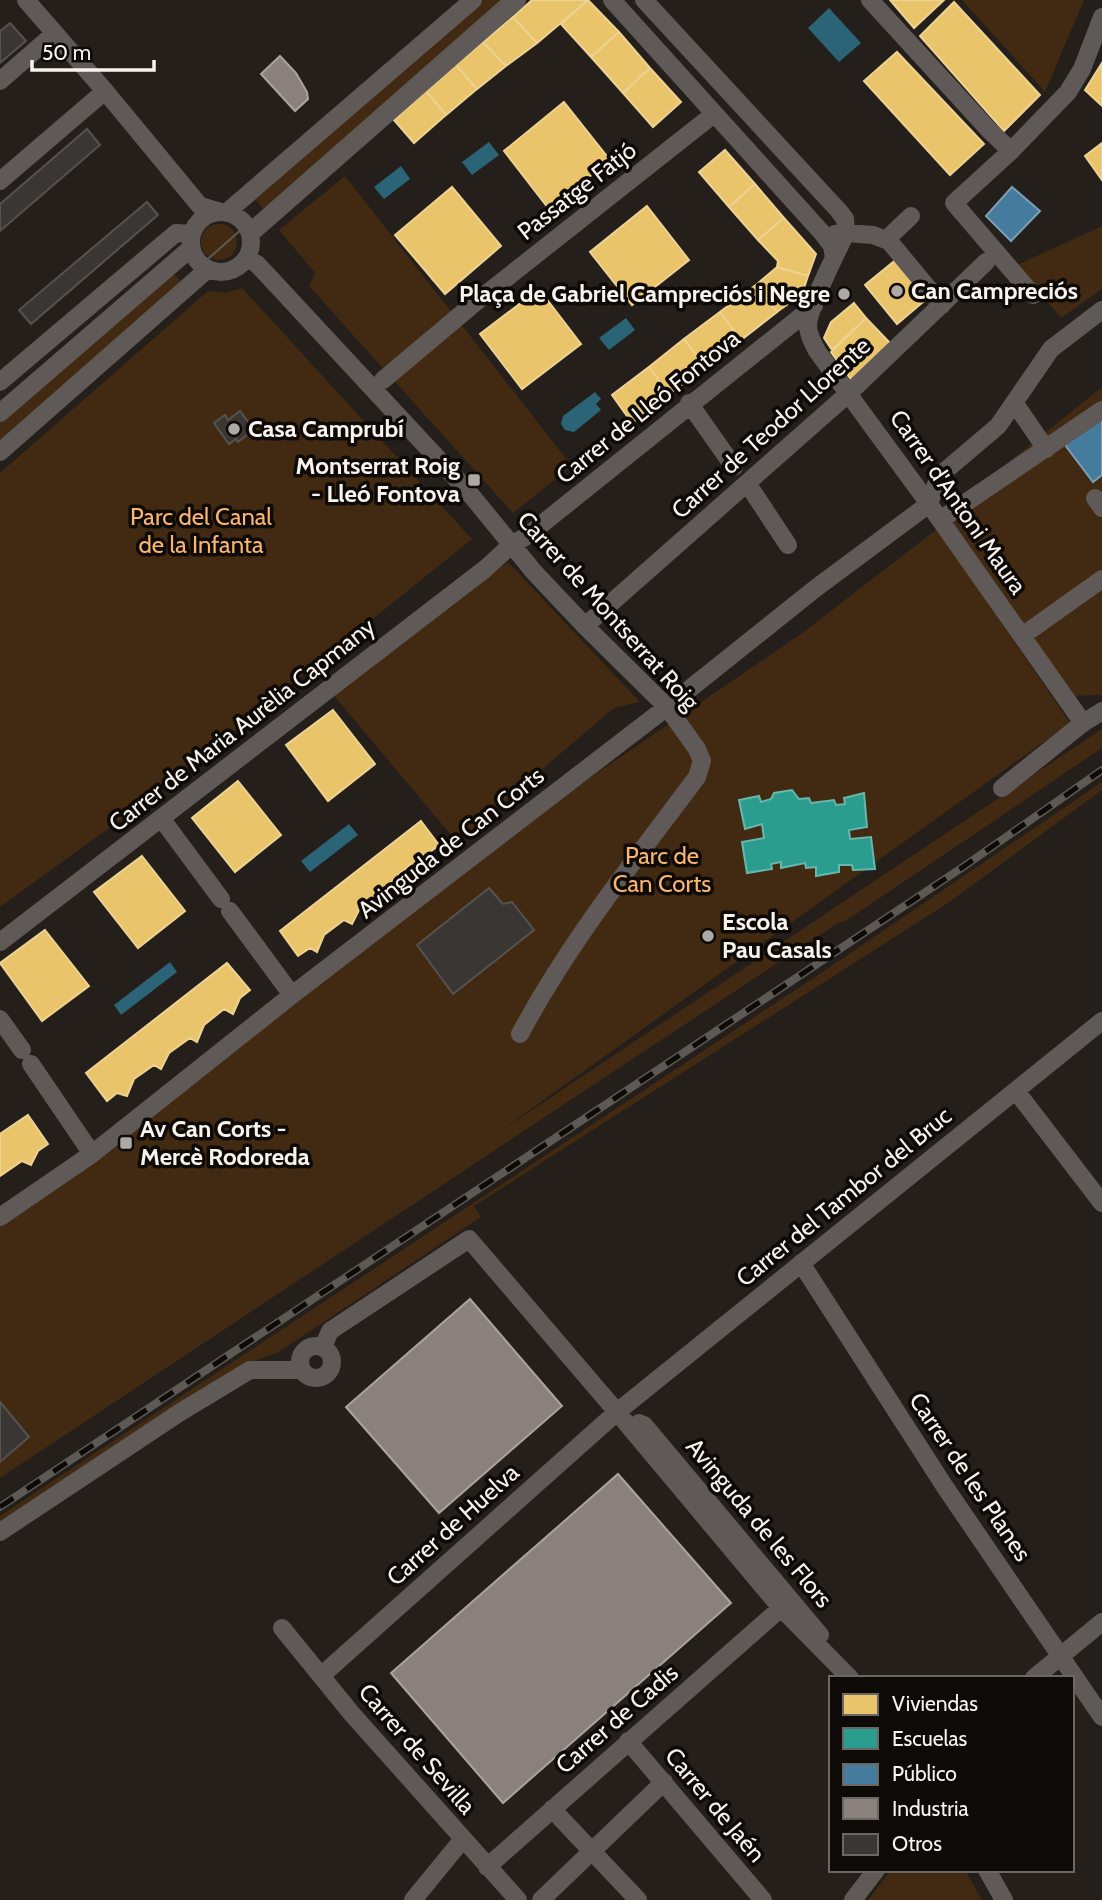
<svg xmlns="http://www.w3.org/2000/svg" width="1102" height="1900" font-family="Cabin,sans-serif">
<rect width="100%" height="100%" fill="#241f1b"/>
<path fill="#412a11" d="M 482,0 L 511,0 L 267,214 L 255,199 Z
M 962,0 L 1084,0 L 1045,92 Z
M 345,176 L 572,466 L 513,513 L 309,286 L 315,273 L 279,230 Z
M201 242a18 18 0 1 1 36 0a18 18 0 1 1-36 0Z
M 1102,226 L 1102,289 L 1061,318 L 1017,265 Z
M 171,270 L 184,285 L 0,447 L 0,420 Z
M 242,288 L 472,539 L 149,799 L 0,907 L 0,473 L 208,291 L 226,293 Z
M 1102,387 L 1102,695 L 1069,696 L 943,515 Z
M 937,529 L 1070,723 L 496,1134 L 1102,729 L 1102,748 L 847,920 L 835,925 L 0,1478 L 0,1209 L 591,777 L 801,634 Z
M 508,562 L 640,702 L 614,708 L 457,842 L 335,697 L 336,684 Z
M 1102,782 L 1102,790 L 948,903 L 474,1206 L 481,1217 L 279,1352 L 246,1364 L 0,1526 L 0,1516 L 818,975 Z
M 891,1870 L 965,1870 L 982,1900 L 868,1900 Z"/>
<path fill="#2b6476" d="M 829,8 L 861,43 L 839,62 L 808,28 Z
M 489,142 L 499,155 L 472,175 L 462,162 Z
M 401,166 L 410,179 L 384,199 L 374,187 Z
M 626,318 L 635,330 L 609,350 L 599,338 Z
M 595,392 L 601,399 L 596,404 L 601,410 L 574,432 L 565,430 L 561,424 L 563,416 Z
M 349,824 L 358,835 L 310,872 L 301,861 Z
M 170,962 L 177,972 L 121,1015 L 114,1005 Z"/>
<path fill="#e9c46a" stroke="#eed292" stroke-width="2" d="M 532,0 L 588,0 L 537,43 L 513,17 Z
M 588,0 L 619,32 L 591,57 L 561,24 Z
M 890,0 L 944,0 L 914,28 Z
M 954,2 L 1040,95 L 1004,131 L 920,36 Z
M 513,17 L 537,43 L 506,66 L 483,42 Z
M 619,32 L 650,68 L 623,93 L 591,57 Z
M 483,42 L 506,66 L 477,89 L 456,65 Z
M 897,52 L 984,144 L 950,175 L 864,81 Z
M 1102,63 L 1102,106 L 1085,90 Z
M 456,65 L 477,89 L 446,115 L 426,91 Z
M 650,68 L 681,102 L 653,127 L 623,93 Z
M 426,91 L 446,115 L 414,143 L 394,120 Z
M 564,102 L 610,160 L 549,209 L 504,151 Z
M 1102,143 L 1102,180 L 1085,156 Z
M 725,150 L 755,184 L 729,207 L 699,172 Z
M 755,184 L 784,218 L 758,240 L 729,207 Z
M 452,187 L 501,246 L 445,294 L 395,235 Z
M 647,206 L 689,260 L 632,305 L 590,252 Z
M 784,218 L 816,254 L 808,276 L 777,267 L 778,261 L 758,240 Z
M 897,259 L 929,297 L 897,324 L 865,285 Z
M 777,267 L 808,276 L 802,294 L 777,312 L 756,285 Z
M 756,285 L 777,312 L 741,340 L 720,312 Z
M 539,289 L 581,344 L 522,389 L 480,334 Z
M 854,303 L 866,318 L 832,350 L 824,338 L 831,322 Z
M 720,312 L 741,340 L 705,367 L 684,339 Z
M 866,318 L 890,343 L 852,381 L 831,352 Z
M 684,339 L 705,367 L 669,394 L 649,367 Z
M 649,367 L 669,394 L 632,423 L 612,395 Z
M 333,710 L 375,764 L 328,801 L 286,745 Z
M 238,781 L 281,835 L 235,872 L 192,818 Z
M 421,821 L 439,845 L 430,852 L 422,868 L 412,863 L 393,880 L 387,896 L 380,892 L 360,908 L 352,924 L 344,920 L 324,935 L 317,952 L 310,948 L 298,956 L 280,931 Z
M 142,856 L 185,911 L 138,948 L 94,892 Z
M 45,930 L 89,986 L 42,1021 L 0,963 Z
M 227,963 L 250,990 L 240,998 L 233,1014 L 224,1009 L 204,1025 L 197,1042 L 190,1038 L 169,1053 L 161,1069 L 154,1065 L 134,1079 L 127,1096 L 117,1093 L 107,1101 L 86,1073 Z
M 28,1115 L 48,1144 L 38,1151 L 31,1165 L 22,1161 L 0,1176 L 0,1134 Z"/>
<path fill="#2a9d8f" stroke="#68b7ac" stroke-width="2" d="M 792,790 L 799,799 L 809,798 L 811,803 L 834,800 L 836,805 L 845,804 L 844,798 L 864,793 L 867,827 L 849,830 L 850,839 L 871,837 L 875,869 L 853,870 L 852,865 L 839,865 L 839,872 L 816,876 L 816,867 L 806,868 L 805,863 L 781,868 L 781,862 L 771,864 L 772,869 L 747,873 L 742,842 L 764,838 L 762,824 L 745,829 L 739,800 L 759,796 L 761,802 L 771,799 L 774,793 Z"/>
<path fill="#457b9d" stroke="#7b9fb5" stroke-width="2" d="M 1012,187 L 1040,211 L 1011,241 L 986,216 Z
M 1102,418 L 1102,475 L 1093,482 L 1065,445 Z"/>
<path fill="#8a817c" stroke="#aba39e" stroke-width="2" d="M 280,56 L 296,73 L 307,92 L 308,99 L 295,111 L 261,74 Z
M 470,1299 L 562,1406 L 439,1513 L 346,1407 Z
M 618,1474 L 731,1603 L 503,1803 L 391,1673 Z"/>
<path fill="#3a3633" stroke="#57524f" stroke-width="2" d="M 10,23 L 26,41 L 0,63 L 0,31 Z
M 87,129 L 100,145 L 0,231 L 0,204 Z
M 147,202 L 158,215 L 31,324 L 19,310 Z
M 240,411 L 252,427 L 246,432 L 248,434 L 238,442 L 236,439 L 229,444 L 214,423 L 225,415 L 228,420 Z
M 489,888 L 503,904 L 512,902 L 534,930 L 453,994 L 417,945 Z
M 0,1402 L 29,1437 L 0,1462 Z"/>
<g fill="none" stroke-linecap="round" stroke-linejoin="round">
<path stroke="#5f5a57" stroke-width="18" d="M 26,0 L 105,91 L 200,206 L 221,212
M 612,0 L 824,235 L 832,246 L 834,257
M 644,0 L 839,211 L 845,219 L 846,233 L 835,234
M 870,0 L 989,130 L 1011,151
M 0,81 L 55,33
M 0,181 L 105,91
M 227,212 L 473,0
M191 242a30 30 0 1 1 60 0a30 30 0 1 1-60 0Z
M 250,234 L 517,0
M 892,234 L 911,216
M 247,258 L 257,264 L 466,489 L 534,572 L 585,626 L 667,707 L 697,749 L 702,761 L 697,777 C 635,860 569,942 520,1034
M 1033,295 L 954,203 L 1011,151 L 1068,92 L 1082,69 L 1102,17
M 942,305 L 889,241 L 873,235 L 846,233 C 837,252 809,306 808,325 C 808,335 813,343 817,351 L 929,504 L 1083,723
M 383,380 L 471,306 L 714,114
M 0,382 L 176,233 L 192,234
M 689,403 L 734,467
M 1018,408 L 1046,449
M 0,413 L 191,248
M 0,452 L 208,269
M 747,483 L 788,545
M 1095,498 L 1102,508
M 929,504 L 939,476 L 998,426 L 1051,349 L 1102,310
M 946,516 L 1102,410
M 585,626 L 849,393 L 986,262
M 1022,636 L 1102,579
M 1002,788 L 1083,723 L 1102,711
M 161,818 L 221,899
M 230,911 L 292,995
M 0,942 L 485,569 L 511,545 L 527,536 L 814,306
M 0,1019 L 22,1050
M 31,1064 L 92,1154
M 1016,1091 L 1102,1203
M 0,1217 L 92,1154 L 292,995 L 667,707 L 816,588 L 929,504
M 801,1263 L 945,1487 L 1102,1717
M300 1362a16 16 0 1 1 32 0a16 16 0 1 1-32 0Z
M 323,1347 L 330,1331 L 469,1239 L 617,1412 L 781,1608 L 850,1678
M 639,1423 L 644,1425 L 820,1635
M 0,1532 L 179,1413 L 250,1370 L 301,1370
M 282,1628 L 352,1714 L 518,1900
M 322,1675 L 617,1412 L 1102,1021
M 1034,1678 L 1102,1622
M 628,1741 L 763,1900
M 552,1809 L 638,1900
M 487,1867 L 781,1608
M 987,1870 L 1004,1900
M 413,1900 L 463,1839
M 541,1900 L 664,1782
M 853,1900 L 876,1870"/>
<path stroke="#5d5a56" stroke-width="2" d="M 0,442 C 166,294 334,147 502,0"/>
<defs>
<path id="rail" d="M 0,1507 L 963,867 L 1102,770"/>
</defs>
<use href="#rail" stroke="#5d5a56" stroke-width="8"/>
<use href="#rail" stroke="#0d0a07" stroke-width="5" stroke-dasharray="16" stroke-linecap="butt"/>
</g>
<g fill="#aea9a4" stroke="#0d0a07" stroke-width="2.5">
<circle cx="897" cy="291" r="7"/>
<circle cx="844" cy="294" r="7"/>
<circle cx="234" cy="429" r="7"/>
<rect x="467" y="473" width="14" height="14" rx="3.5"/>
<circle cx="708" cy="936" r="7"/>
<rect x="119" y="1136" width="14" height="14" rx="3.5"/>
</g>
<g text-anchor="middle" stroke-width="7" stroke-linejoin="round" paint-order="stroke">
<g font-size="24" fill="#f9f3ee" stroke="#0d0a07">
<text transform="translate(577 191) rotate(-38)" y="8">Passatge Fatjó</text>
<text transform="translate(648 407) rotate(-39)" y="8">Carrer de Lleó Fontova</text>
<text transform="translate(771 428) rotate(-42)" y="8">Carrer de Teodor Llorente</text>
<text transform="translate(958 502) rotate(55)" y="8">Carrer d'Antoni Maura</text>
<text transform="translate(608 611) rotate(48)" y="8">Carrer de Montserrat Roig</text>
<text transform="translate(242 725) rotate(-38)" y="8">Carrer de Maria Aurèlia Capmany</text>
<text transform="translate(451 843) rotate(-38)" y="8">Avinguda de Can Corts</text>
<text transform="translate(844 1197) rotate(-39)" y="8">Carrer del Tambor del Bruc</text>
<text transform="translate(970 1477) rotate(56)" y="8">Carrer de les Planes</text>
<text transform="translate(759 1523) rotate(50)" y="8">Avinguda de les Flors</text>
<text transform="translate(453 1525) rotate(-42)" y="8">Carrer de Huelva</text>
<text transform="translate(617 1719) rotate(-41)" y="8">Carrer de Cadis</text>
<text transform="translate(417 1749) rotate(49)" y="8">Carrer de Sevilla</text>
<text transform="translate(715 1805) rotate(50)" y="8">Carrer de Jaén</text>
</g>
<g font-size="24" font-weight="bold" fill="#f9f3ee" stroke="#0d0a07" text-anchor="start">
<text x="911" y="299">Can Campreciós</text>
<text x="830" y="302" text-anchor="end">Plaça de Gabriel Campreciós i Negre</text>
<text x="248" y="437">Casa Camprubí</text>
<text x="460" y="474" text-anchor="end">Montserrat Roig<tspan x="460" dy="28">- Lleó Fontova</tspan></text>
<text x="722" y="930">Escola<tspan x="722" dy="28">Pau Casals</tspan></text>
<text x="140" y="1137">Av Can Corts -<tspan x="140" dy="28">Mercè Rodoreda</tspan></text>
</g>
<g font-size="24" fill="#fab56e" stroke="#0d0a07">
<text x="201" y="525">Parc del Canal<tspan x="201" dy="28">de la Infanta</tspan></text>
<text x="662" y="864">Parc de<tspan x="662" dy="28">Can Corts</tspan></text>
</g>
</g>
<rect x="829" y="1676" width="245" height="196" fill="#0d0a07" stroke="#6b6763" stroke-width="2"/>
<rect x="843" y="1694" width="35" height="21" fill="#e9c46a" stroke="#6b6763" stroke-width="2"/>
<text x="892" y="1711" font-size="21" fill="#f9f3ee">Viviendas</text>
<rect x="843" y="1728" width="35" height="21" fill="#2a9d8f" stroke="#6b6763" stroke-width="2"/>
<text x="892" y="1746" font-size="21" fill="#f9f3ee">Escuelas</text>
<rect x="843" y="1764" width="35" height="21" fill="#457b9d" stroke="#6b6763" stroke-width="2"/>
<text x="892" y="1781" font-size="21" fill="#f9f3ee">Público</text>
<rect x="843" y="1798" width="35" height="21" fill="#8a817c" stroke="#6b6763" stroke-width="2"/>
<text x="892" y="1816" font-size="21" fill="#f9f3ee">Industria</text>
<rect x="843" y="1834" width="35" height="21" fill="#3a3633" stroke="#6b6763" stroke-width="2"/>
<text x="892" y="1851" font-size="21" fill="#f9f3ee">Otros</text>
<path d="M32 60v10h122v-10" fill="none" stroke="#f9f3ee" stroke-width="3.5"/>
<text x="42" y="60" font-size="21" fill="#f9f3ee" stroke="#0d0a07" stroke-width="5" paint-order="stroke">50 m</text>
</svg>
